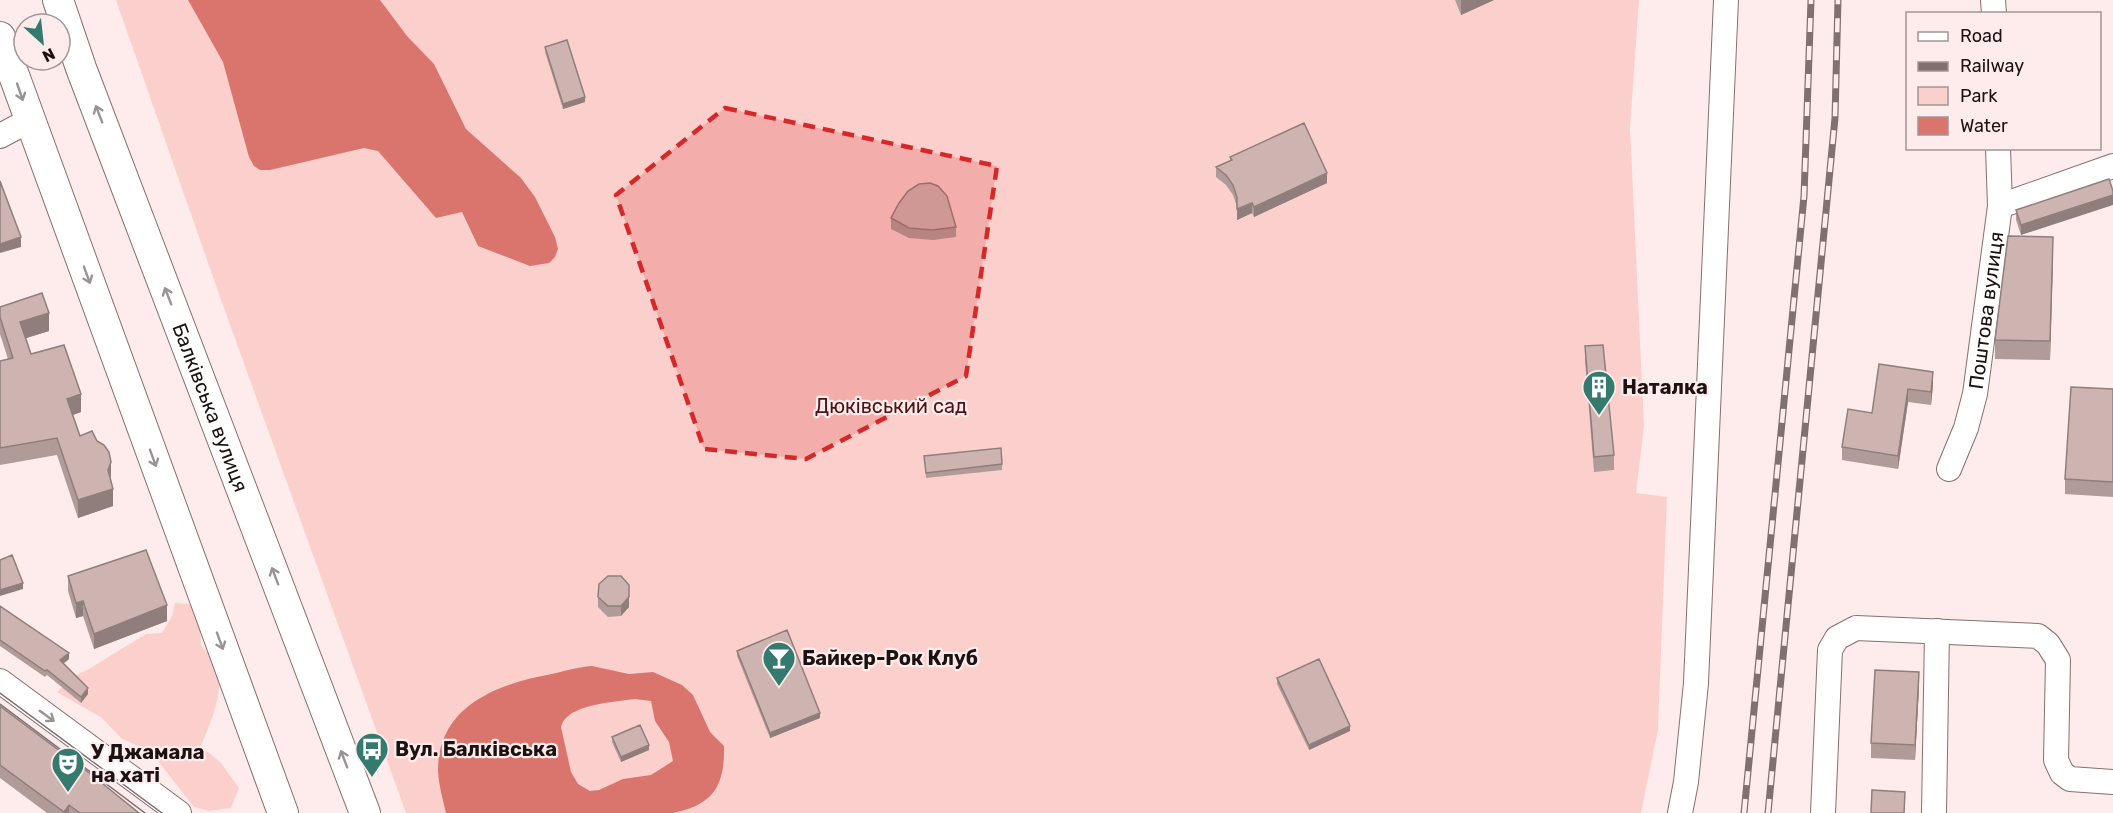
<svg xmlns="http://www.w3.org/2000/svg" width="2113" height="813" font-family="Rubik,sans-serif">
<rect width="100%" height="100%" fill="#fdeceb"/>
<path fill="#fbd0cc" d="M 116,0 L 1639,0 L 1630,128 L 1644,426 L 1636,493 L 1667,497 L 1658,729 L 1641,813 L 406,813 L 220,297 Z
M 175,603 L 189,604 L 200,618 L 201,646 C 206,651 214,657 216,663 C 226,690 211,721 201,746 L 221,763 L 239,788 L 231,808 L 209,811 L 194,807 L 150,751 L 122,739 L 102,718 L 57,692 L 72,677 L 87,670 L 146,634 L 162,633 L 172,616 Z"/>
<path fill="#da756e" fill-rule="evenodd" d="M 188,0 L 380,0 L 407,36 L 434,64 L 466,129 L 521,178 L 535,197 L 555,237 L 558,249 L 555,257 L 549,263 L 530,266 L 478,246 L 462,212 L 436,218 L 378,151 L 364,148 L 270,170 L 260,170 L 254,166 L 249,157 L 223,62 Z
M 592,666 L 629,674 L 653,672 L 682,685 L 693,695 L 710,732 L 724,746 C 725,786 713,805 673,813 L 446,813 C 443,800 439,786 438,772 C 437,708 494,685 547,675 C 562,672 577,667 592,666 ZM 635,699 L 651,701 L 655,721 L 669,742 L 673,761 L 651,775 L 623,779 L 599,790 L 590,791 L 578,784 L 571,772 L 561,727 C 566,704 615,702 635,699 Z"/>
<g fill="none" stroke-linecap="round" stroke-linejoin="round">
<defs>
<g id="minor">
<path d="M 1993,0 L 1994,14"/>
<path d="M 0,136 L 30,120"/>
<path d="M 2000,206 L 2113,166"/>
<path id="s1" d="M 1949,469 L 1966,428 L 1975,394 L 2000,206 L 1998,148"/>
<path d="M 0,681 L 179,813"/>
<path d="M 1680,813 L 1686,782 L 1696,683 L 1726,0"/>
<path d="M 1823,813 L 1830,650 L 1837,638 L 1856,628 L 2038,636 L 2048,644 L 2058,660 L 2056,760 L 2062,773 L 2070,779 L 2113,782"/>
<path d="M 1934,813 L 1937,631"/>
</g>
<g id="major">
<path id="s2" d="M 58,0 L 81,68 L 365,813"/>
<path d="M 0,37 L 283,813"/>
</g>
</defs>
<use href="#minor" stroke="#876f6d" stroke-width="26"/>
<use href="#major" stroke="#876f6d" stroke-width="32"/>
<use href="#minor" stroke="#fff" stroke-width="24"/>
<use href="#major" stroke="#fff" stroke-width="30"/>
<path stroke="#7e7170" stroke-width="1.5" d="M 0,693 L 162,813
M 0,704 L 145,813"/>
<defs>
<path id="rail" d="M 1744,813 L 1804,196 L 1811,0
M 1768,813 L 1835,118 L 1838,0"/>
</defs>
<use href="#rail" stroke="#7e7170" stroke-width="7"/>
<use href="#rail" stroke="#fdeceb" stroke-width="4.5" stroke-dasharray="14" stroke-linecap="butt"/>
</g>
<path fill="#b19b98" d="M 1455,0 L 1494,0 L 1461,15 Z
M 545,47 L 585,102 L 563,109 L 545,52 Z
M 1230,157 L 1327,183 L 1254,217 L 1252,213 L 1237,220 L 1237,207 L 1233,195 L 1226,185 L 1216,177 L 1216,167 L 1230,161 Z
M 2109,179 L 2021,235 L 2016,220 L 2016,210 Z
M 891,218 L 956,227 L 956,237 L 933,240 L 909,238 L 891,229 Z
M 2053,256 L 2050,360 L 1995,359 L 1995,340 Z
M 0,317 L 49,331 L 26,338 L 31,354 L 81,412 L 73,415 L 80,436 L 111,480 L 113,506 L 78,518 L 57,455 L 0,465 L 0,361 L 8,359 L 0,334 Z
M 1585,346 L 1614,455 L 1614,470 L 1594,472 L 1585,361 Z
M 1879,364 L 1933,385 L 1931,405 L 1908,402 L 1898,469 L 1842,460 L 1842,447 L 1872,413 Z
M 2113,389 L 2113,497 L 2065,494 L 2065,479 Z
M 924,456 L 1002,464 L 1002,470 L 926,478 Z
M 68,576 L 167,621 L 94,649 L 83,616 L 76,618 L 68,591 Z
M 629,585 L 629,607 L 621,616 L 608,617 L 598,607 L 598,597 Z
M 0,606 L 69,659 L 63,664 L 88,694 L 81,703 L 47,675 L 45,677 L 0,646 Z
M 737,651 L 820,718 L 770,738 L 737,656 Z
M 1277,678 L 1350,731 L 1309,750 L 1277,684 Z
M 1919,687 L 1915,760 L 1871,758 L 1871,743 Z
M 0,706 L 139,813 L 47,813 L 0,778 Z
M 612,737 L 649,750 L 621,762 L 612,742 Z"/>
<path fill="#907e7c" d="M 1461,0 L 1494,0 L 1461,15 Z
M 585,97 L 585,102 L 563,109 L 563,104 Z
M 1327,173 L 1327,183 L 1254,217 L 1254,207 Z
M 2113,195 L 2113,205 L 2021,235 L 2021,225 Z
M 1252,203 L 1252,213 L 1237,220 L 1237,209 Z
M 21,237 L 21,247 L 0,253 L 0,244 Z
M 2053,237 L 2053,256 L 2050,360 L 2050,341 Z
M 49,313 L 49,331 L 20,340 L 20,322 Z
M 1933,372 L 1933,385 L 1931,405 L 1931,392 Z
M 1908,389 L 1908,402 L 1898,469 L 1898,456 Z
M 81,394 L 81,412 L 67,417 L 67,399 Z
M 111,462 L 111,480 L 108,470 Z
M 113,489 L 113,506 L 78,518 L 78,500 Z
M 23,583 L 23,589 L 0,596 L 0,590 Z
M 629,597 L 629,607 L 621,616 L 621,606 Z
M 83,601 L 83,616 L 76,618 L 76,603 Z
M 167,605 L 167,621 L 94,649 L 94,634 Z
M 69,653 L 69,659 L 60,666 L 60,660 Z
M 1919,672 L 1919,687 L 1915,760 L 1915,745 Z
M 88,688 L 88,694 L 81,703 L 81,697 Z
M 820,713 L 820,718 L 770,738 L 770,733 Z
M 1350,726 L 1350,731 L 1309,750 L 1309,745 Z
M 649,745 L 649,750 L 621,762 L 621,757 Z
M 69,805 L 69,813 L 64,813 L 64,812 Z"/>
<path fill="#ceb4b1" stroke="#907e7c" stroke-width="1.5" d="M 567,40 L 585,97 L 563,104 L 545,47 Z
M 1304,123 L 1327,173 L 1254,207 L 1252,203 L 1237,209 L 1237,197 L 1233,185 L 1226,175 L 1216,167 L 1232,160 L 1230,157 Z
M 2109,179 L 2113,191 L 2113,195 L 2021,225 L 2016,210 Z
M 0,181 L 21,237 L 0,244 Z
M 930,183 L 938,186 L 947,196 L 956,227 L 933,230 L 909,228 L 891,218 L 899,203 L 908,191 L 919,184 Z
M 2008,236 L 2053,237 L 2050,341 L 1995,340 Z
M 42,293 L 49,313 L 20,322 L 31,354 L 64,345 L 81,394 L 67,399 L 80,436 L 92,431 L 97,441 L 104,445 L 109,452 L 111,462 L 108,470 L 113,489 L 78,500 L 57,438 L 0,448 L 0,361 L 13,358 L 0,317 L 0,307 Z
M 1603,345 L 1614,455 L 1594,457 L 1585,346 Z
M 1879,364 L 1933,372 L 1931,392 L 1908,389 L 1898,456 L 1842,447 L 1848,409 L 1872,413 Z
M 2071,387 L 2113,389 L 2113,482 L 2065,479 Z
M 1001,448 L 1002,464 L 926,473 L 924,456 Z
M 146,550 L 167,605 L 94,634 L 83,601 L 76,603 L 68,576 Z
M 12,555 L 23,583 L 0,590 L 0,560 Z
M 608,576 L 621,576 L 629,585 L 629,597 L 621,606 L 608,606 L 598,597 L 599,584 Z
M 0,606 L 69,653 L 60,660 L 88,688 L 81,697 L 47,670 L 45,671 L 0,640 Z
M 787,630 L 820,713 L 770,733 L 737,651 Z
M 1319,659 L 1350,726 L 1309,745 L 1277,678 Z
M 1875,670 L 1919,672 L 1915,745 L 1871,743 Z
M 0,706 L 92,775 L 139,813 L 80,813 L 69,805 L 64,812 L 0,765 Z
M 640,725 L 649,745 L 621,757 L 612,737 Z
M 1872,790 L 1905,792 L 1904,813 L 1871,813 Z"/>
<defs><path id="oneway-shaft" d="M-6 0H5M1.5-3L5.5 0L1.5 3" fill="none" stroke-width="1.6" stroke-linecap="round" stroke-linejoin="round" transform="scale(1.5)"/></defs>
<g stroke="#989494">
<use href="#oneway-shaft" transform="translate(20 92) rotate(71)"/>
<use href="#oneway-shaft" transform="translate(99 114) rotate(-111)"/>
<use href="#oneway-shaft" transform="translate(87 275) rotate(70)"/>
<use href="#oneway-shaft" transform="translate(168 296) rotate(-111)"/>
<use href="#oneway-shaft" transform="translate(153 458) rotate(70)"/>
<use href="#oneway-shaft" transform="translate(275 576) rotate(-111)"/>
<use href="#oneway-shaft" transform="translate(220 641) rotate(70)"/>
<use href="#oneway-shaft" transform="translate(47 716) rotate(36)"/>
<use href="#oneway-shaft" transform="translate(344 759) rotate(-111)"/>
</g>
<path fill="#d62828" fill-opacity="0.2" stroke="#d62828" stroke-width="4.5" stroke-dasharray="12 8" stroke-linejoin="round" d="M 725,108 L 997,166 L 966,376 L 806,459 L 704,449 L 616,195 Z"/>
<defs>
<symbol id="building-pin" viewBox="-11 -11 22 30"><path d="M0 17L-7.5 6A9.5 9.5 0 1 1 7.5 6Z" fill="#357a6e" stroke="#fdeceb"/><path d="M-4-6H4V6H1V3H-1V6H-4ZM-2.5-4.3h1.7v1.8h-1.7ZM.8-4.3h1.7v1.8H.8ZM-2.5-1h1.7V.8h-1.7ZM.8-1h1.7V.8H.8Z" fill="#fff"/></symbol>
<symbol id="bar-pin" viewBox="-11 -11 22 30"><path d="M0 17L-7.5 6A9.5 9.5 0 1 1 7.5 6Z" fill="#357a6e" stroke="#fdeceb"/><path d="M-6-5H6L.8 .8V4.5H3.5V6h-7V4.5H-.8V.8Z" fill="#fff"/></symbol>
<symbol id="bus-pin" viewBox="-11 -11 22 30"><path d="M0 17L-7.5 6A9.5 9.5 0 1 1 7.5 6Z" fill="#357a6e" stroke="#fdeceb"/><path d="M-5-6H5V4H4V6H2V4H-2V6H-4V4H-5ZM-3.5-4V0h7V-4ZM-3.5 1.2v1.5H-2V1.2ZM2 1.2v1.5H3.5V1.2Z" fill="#fff"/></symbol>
<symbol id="theatre-pin" viewBox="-11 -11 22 30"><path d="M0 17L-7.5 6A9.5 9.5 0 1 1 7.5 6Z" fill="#357a6e" stroke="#fdeceb"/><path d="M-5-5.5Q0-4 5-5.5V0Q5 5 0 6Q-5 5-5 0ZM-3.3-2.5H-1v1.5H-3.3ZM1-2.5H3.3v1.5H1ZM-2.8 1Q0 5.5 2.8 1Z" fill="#fff"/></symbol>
</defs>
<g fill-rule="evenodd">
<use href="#building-pin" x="1580" y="368" width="38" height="52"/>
<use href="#bar-pin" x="760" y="639" width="38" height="52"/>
<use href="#bus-pin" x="353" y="730" width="38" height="52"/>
<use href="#theatre-pin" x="49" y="745" width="38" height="52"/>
</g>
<g text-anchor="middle" stroke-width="4.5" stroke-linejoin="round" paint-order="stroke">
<g font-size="20" fill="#1b1211" stroke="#fdeceb">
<text dy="7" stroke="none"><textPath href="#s1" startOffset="164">Поштова вулиця</textPath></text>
<text dy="7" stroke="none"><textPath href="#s2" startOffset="435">Балківська вулиця</textPath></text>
</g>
<g font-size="20" font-weight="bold" fill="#1b1211" stroke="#fdeceb" text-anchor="start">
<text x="1622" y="394">Наталка</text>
<text x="802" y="665">Байкер-Рок Клуб</text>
<text x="395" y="756">Вул. Балківська</text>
<text x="91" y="759">У Джамала<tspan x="91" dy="23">на хаті</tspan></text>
</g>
<g font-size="20" fill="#511112" stroke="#fdeceb">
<text x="891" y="413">Дюківський сад</text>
</g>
</g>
<rect x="1906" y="12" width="195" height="138" fill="#fdeceb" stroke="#a39594" stroke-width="1.5"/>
<rect x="1918" y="32" width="30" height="9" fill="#ffffff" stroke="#a39594" stroke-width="1.5"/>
<text x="1960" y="42" font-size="18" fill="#1b1211">Road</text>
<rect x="1918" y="62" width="30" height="9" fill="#7e7170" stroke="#a39594" stroke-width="1.5"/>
<text x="1960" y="72" font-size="18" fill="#1b1211">Railway</text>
<rect x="1918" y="87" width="30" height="18" fill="#fbd0cc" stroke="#a39594" stroke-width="1.5"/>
<text x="1960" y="102" font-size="18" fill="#1b1211">Park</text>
<rect x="1918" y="117" width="30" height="18" fill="#da756e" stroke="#a39594" stroke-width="1.5"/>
<text x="1960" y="132" font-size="18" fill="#1b1211">Water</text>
<g transform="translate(42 42) rotate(153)"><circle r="28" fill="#fdeceb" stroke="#a39594" stroke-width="1.5"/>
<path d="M0-4.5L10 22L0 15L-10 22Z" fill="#357a6e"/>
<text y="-9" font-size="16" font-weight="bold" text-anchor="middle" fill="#1b1211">N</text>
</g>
</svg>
